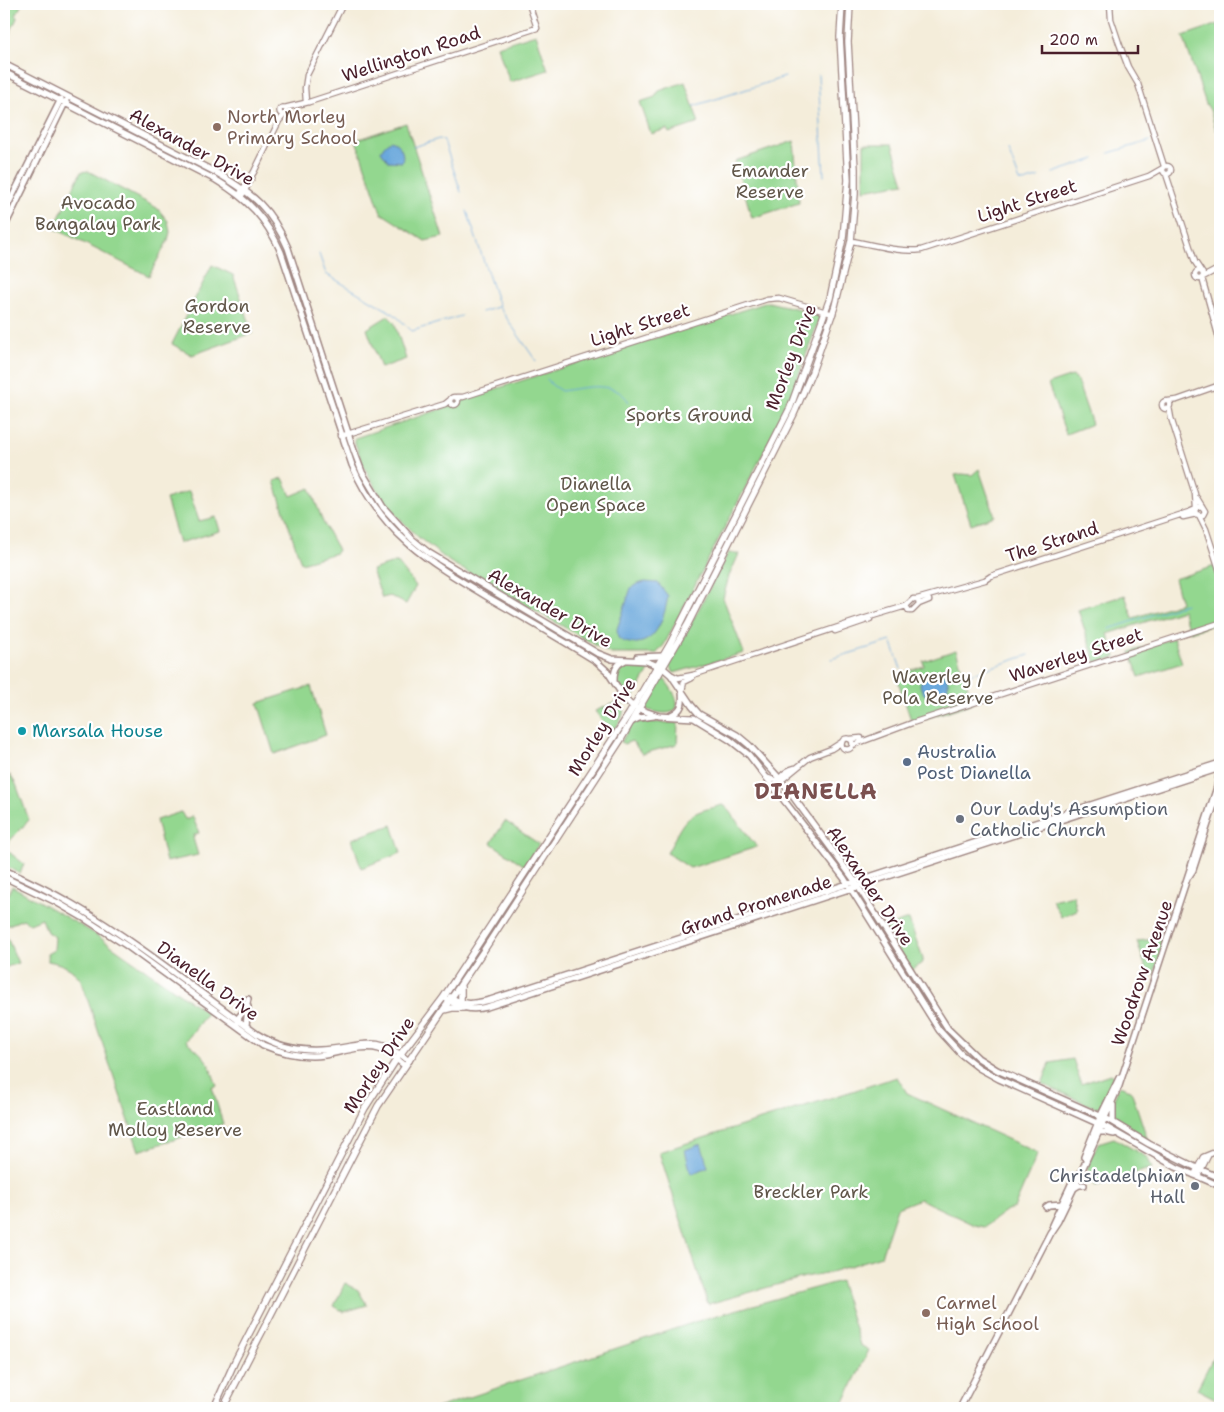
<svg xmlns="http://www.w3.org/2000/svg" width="1224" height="1412" font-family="'Shantell Sans',sans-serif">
<rect width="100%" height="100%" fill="#fff"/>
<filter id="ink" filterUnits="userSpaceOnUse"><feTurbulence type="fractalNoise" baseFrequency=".02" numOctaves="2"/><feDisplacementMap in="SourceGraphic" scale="10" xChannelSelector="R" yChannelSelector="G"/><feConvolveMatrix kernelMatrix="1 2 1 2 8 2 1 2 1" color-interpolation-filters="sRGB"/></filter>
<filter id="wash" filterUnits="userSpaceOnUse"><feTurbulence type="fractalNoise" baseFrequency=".0096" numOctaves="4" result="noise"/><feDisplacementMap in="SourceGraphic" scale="20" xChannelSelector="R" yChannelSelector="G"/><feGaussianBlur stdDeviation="1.12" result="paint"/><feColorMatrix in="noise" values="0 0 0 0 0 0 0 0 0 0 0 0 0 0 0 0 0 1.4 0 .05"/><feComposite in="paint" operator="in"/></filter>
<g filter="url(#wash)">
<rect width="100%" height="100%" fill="#f4edda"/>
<path fill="#93d78f" stroke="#6e7b5d" d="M 4,4 L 22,4 L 16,15 L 17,18 L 4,45 Z
M 1218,24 L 1220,32 L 1220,128 L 1216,130 L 1210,110 L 1206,104 L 1183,36 Z
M 536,34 L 548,70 L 510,82 L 497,46 Z
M 685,82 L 699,123 L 669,133 L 667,129 L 651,134 L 640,102 L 655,97 L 659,91 Z
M 406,123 L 443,237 L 425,241 L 381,213 L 356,140 Z
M 794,141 L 799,203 L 752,218 L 735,161 Z
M 864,144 L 892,144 L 904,183 L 864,190 Z
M 88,171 L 157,208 L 168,221 L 170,232 L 168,240 L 149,276 L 54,228 L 81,172 Z
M 212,265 L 233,275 L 253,333 L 192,355 L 172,344 Z
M 768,302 L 821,314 L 787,407 L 664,645 L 656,654 L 611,654 L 450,562 L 418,537 L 386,505 L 364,467 L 355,443 L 355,438 L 450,406 L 458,401 Z
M 388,316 L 394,322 L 406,359 L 381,368 L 367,329 Z
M 1072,376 L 1076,378 L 1092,424 L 1066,434 L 1048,384 Z
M 979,469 L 995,516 L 971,524 L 955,475 L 962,474 L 972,475 Z
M 283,478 L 291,496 L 310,488 L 324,524 L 338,550 L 336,553 L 301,563 L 274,481 Z
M 189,491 L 199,521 L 216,517 L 220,531 L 179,543 L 166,499 Z
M 728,553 L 739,554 L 729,576 L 723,598 L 744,653 L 674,673 L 669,666 Z
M 397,562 L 416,586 L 406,604 L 390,596 L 382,598 L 372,570 Z
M 1218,565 L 1220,572 L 1220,623 L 1190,632 L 1182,610 L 1108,634 L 1116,657 L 1096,663 L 1078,610 L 1125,595 L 1133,618 L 1181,603 L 1174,579 Z
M 1174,638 L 1182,663 L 1139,677 L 1130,652 Z
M 956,650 L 973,703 L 912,723 L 896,675 L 924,666 L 923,661 Z
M 622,666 L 637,666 L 650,669 L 631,701 L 617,683 L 615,678 L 615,671 Z
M 662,677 C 668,683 686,706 672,712 C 664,715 650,711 643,708 Z
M 311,686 L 326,735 L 274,754 L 258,703 Z
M 621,700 C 628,713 619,722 612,734 L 595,711 Z
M 637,722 L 678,723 L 677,744 L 642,754 L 632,741 L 624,744 L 621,742 L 631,725 Z
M 10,775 L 16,784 L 29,820 L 4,847 L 4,828 L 6,828 L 4,814 L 4,778 Z
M 722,805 L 725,806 L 757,847 L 690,868 L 667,853 C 674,842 679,824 691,816 C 699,810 712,808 722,805 Z
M 181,812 L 185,819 L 189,819 L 192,815 L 199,833 L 195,834 L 193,838 L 198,855 L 166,862 L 156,820 Z
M 505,821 L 539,844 L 525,866 L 491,843 Z
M 392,825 L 401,853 L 361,868 L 352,839 Z
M 4,848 L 24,864 L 20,874 L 4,865 Z
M 12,886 L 92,932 L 207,1013 L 186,1041 C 207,1058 208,1060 217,1086 L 212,1087 L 223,1124 L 139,1151 L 81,980 C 72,968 63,964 48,961 L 47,954 L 54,950 L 55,937 L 47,932 L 42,919 L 30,924 L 23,919 L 4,927 L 4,902 Z
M 1073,895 L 1077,910 L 1061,917 L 1052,900 Z
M 905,920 L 909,920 L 923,959 L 923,962 L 911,971 L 884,928 Z
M 4,930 L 18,963 L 4,968 Z
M 1158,939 L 1167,940 L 1153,975 L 1147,972 L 1137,941 Z
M 1073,1059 L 1081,1084 L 1110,1074 L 1114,1077 L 1101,1106 L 1096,1108 L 1042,1084 L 1050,1063 Z
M 897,1077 L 907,1093 L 1038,1153 L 1014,1208 L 1007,1210 L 984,1227 L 974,1225 L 920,1199 L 897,1208 L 881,1256 L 831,1272 L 805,1277 L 708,1304 L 659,1152 Z
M 1119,1086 L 1131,1090 L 1149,1144 L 1105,1119 Z
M 1114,1138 L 1148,1158 L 1152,1168 L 1097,1186 L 1094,1185 L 1087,1167 L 1098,1143 Z
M 840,1281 L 860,1345 L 869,1350 L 841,1408 L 437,1408 L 710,1317 Z
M 345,1283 L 358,1290 L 367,1305 L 344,1312 L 334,1306 Z
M 1220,1344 L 1220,1401 L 1197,1389 Z"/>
<path fill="#6aa8dc" stroke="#5a6484" d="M 391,140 C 400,145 405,152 402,162 L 388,161 L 381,151 L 384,146 Z
M 645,582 L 658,583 L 668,596 C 665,614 658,641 637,643 C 630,644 623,642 618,638 L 617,629 L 631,588 L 637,584 Z
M 935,671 C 957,671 949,706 929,697 C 923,695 921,690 920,684 L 923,677 Z
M 701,1144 L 708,1167 L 691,1174 L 685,1150 Z"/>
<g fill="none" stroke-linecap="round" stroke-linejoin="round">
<path stroke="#6aa8dc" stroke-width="1" d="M 818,75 L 824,176
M 694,106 L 785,77
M 413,147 L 439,139 L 444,141 L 461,192
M 1008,150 L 1020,181 L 1024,182 L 1040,177
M 1109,153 L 1150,141
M 1053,173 L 1095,159
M 467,211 L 499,307 L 536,361
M 319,254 L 326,274 L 394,314 L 412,331 L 461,316
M 482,312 L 498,307
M 547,379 L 552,385 L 561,391 C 583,388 615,379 629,402
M 1109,629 L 1185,604
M 831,659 L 891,641 L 901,669
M 970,674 L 1029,655"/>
</g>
</g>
<g filter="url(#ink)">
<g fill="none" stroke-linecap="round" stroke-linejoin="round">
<defs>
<path id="secondary" d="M 1110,4 L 1111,19 L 1119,43 L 1128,67 L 1138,84 L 1164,166
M 306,102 L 305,88 L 307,75 L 343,4
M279.5 111a3.5 3.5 0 1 1 7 0a3.5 3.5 0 1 1-7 0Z
M 284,108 L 309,102 L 537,28 L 529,4
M1163 170a4 4 0 1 1 8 0a4 4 0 1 1-8 0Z
M 1166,174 L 1195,262 L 1201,271
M 239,195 L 254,172 L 279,121 L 284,115
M 241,197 L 252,178
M 851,241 C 873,244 898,253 921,250 L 1149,176 L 1163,168
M1195 275a4 4 0 1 1 8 0a4 4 0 1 1-8 0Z
M 1203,277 L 1220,268
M 1202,278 L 1220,342
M450 401a4 4 0 1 1 8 0a4 4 0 1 1-8 0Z
M 456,397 L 463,397 L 767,299 L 779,298 L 833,314
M 1168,401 L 1177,400 L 1220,385
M1162 405a4 4 0 1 1 8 0a4 4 0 1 1-8 0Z
M 1169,407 L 1171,418 L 1195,494 L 1196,508
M 341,436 L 445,404 L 450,400
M 1197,498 L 1205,511 L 1203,515 L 1199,515 L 1196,514 L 1195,510 L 1197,507 L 1202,506
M 1199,515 L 1206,529 L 1220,572
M 1183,517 L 1196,514
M 913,599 L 918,599 L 919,604 L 912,611 L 909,611 L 906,606 Z
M 917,599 L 985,580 L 991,576 L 1189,512 L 1196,509
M 919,604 L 929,600
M 835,631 L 870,619
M 672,675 L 678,678 L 693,675 L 866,618 L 906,606
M 682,691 L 684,682 L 692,678
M841.5 744a5.5 5.5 0 1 1 11 0a5.5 5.5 0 1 1-11 0Z
M 850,739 L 861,738
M 853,745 L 912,723 L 1220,623
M 768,778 L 774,780 L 783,779 L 810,757 L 831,749 L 842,742
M 778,791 C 775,780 784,771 795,768
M 1194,1175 L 1203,1157 L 1220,1150
M 1198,1176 L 1208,1156"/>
<path id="primary" d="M 4,64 L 217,173 C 253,194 271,208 288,248 L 354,451 L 362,472 L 383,507 L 412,539 L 429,553 L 597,653 L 612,659 L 646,661 L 663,668 L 671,675 L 692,706 L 699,714 L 737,735 L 749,745 L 780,779 L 852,877 L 948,1029 L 978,1058 L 997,1070 L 1109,1120 L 1149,1144 L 1197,1168 L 1220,1178
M 4,72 L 216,180 C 248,199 266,218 281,252 L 352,465 C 382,535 429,562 491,599 C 526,619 562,640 596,661 L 607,671 L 625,699 L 633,707 L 659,716 L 694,718 L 730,740 L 749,755 L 844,878 L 939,1030 L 961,1054 L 979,1068 L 999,1079 L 1106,1127 L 1176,1167 L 1220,1186
M 4,213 L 61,99
M 4,228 L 66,101
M 637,657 L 662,656
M 614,681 C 614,672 615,665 624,661
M 671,715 C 683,710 683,703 682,691
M 631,722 L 639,718 L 654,716
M 4,870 C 27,880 50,891 72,904 C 137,942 196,990 257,1034 C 276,1046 298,1051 320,1050 C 360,1049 373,1031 409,1061
M 1189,876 L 1193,870 L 1220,787
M 4,877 L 56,902 L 82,917 L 127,946 L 263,1045 C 282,1053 305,1058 325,1055 C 342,1052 363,1044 379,1049 C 389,1052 397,1060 405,1066
M 450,997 C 465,1006 474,1004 490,1000 L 1220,763
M 446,999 C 460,1008 471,1011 487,1007 L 1220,768
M 238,1022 L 239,1017 L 246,1008 L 248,999
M 246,1026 L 248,1007
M 1113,1105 L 1113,1122
M 1098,1132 L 1105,1132 L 1114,1134
M 1084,1157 L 1100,1117 L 1119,1078
M 1074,1188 L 1079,1185 L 1084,1185
M 1046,1207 L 1049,1205 L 1062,1204
M 1052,1225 L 1073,1180
M 960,1408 L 1050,1233 L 1058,1221 L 1074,1188 L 1119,1086 L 1217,787 L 1219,775 L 1219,766"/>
<path id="highway" d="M 461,987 L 461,1003
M 444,1010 L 452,1008 L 463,1008
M 214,1408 L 235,1361 L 365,1108 L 396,1060 L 443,998 L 629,714 L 670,644 L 790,408 L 830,298 L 843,238 L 848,180 L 840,37 L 842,4
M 223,1408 L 378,1106 L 484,950 L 620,741 L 688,624 L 794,414 L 812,372 L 835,306 L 851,241 L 855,194 L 855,169 L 848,42 L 850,4"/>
</defs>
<use href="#secondary" stroke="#9f8682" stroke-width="7"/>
<use href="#primary" stroke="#9f8682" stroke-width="8"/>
<use href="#highway" stroke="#9f8682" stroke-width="8"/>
<use href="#secondary" stroke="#fff" stroke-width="4.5"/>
<use href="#primary" stroke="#fff" stroke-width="5"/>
<use href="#highway" stroke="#fff" stroke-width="5.5"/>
</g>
</g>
<g fill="#8d6e63" stroke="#fff" stroke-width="2">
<circle cx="217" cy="127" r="5"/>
<circle cx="926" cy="1313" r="5"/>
</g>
<circle fill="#0f9aa8" stroke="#fff" stroke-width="2" cx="22" cy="731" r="5"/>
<circle fill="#5c6f8a" stroke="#fff" stroke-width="2" cx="907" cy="762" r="5"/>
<g fill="#6b7280" stroke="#fff" stroke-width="2">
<circle cx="960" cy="819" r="5"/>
<circle cx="1195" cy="1186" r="5"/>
</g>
<g text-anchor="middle" stroke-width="4.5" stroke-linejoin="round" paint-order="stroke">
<g font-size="18" fill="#4a1f2b" stroke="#fff">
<text transform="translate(411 54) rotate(-18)" y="6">Wellington Road</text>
<text transform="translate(192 147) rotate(29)" y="6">Alexander Drive</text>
<text transform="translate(1027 201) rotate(-18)" y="6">Light Street</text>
<text transform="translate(640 325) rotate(-18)" y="6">Light Street</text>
<text transform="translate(791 357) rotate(-69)" y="6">Morley Drive</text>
<text transform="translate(1052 542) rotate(-18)" y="6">The Strand</text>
<text transform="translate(550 608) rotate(30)" y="6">Alexander Drive</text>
<text transform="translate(1076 655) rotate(-18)" y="6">Waverley Street</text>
<text transform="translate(602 727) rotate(-58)" y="6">Morley Drive</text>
<text transform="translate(870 886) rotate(56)" y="6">Alexander Drive</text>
<text transform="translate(756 905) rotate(-18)" y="6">Grand Promenade</text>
<text transform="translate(1142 973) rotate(-71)" y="6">Woodrow Avenue</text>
<text transform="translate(208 981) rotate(36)" y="6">Dianella Drive</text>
<text transform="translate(379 1065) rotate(-56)" y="6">Morley Drive</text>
</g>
<g font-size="18" fill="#785e54" stroke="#fff" text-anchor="start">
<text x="227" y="123">North Morley<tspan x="227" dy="21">Primary School</tspan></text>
<text x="936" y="1309">Carmel<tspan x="936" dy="21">High School</tspan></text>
</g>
<g font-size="18" fill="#605649" stroke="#fff">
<text x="770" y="177">Emander<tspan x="770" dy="21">Reserve</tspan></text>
<text x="98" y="209">Avocado<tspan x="98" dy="21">Bangalay Park</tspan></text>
<text x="217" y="312">Gordon<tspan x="217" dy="21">Reserve</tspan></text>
<text x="689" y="421">Sports Ground</text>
<text x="596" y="490">Dianella<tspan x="596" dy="21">Open Space</tspan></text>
<text x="938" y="683">Waverley /<tspan x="938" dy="21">Pola Reserve</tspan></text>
<text x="175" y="1115">Eastland<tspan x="175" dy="21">Molloy Reserve</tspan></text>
<text x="811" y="1198">Breckler Park</text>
</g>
<g font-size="18" fill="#0d838f" stroke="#fff" text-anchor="start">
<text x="32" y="737">Marsala House</text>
</g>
<g font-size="18" fill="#4e5e75" stroke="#fff" text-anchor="start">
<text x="917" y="758">Australia<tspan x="917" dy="21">Post Dianella</tspan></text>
</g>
<g font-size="18" fill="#5b616d" stroke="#fff" text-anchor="start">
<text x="970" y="815">Our Lady's Assumption<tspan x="970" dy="21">Catholic Church</tspan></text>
<text x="1185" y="1182" text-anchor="end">Christadelphian<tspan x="1185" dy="21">Hall</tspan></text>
</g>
<g font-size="22" font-weight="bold" letter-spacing="1" fill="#7b504f" stroke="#fff">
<text x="816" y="799">DIANELLA</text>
</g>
</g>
<rect width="1224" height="1412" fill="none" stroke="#fff" stroke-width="20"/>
<path d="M1042 45v8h96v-8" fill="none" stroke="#4a1f2b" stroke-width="2.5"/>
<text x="1049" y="45" font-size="15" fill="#4a1f2b" stroke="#ffffff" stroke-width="4" paint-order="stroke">200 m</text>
</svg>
